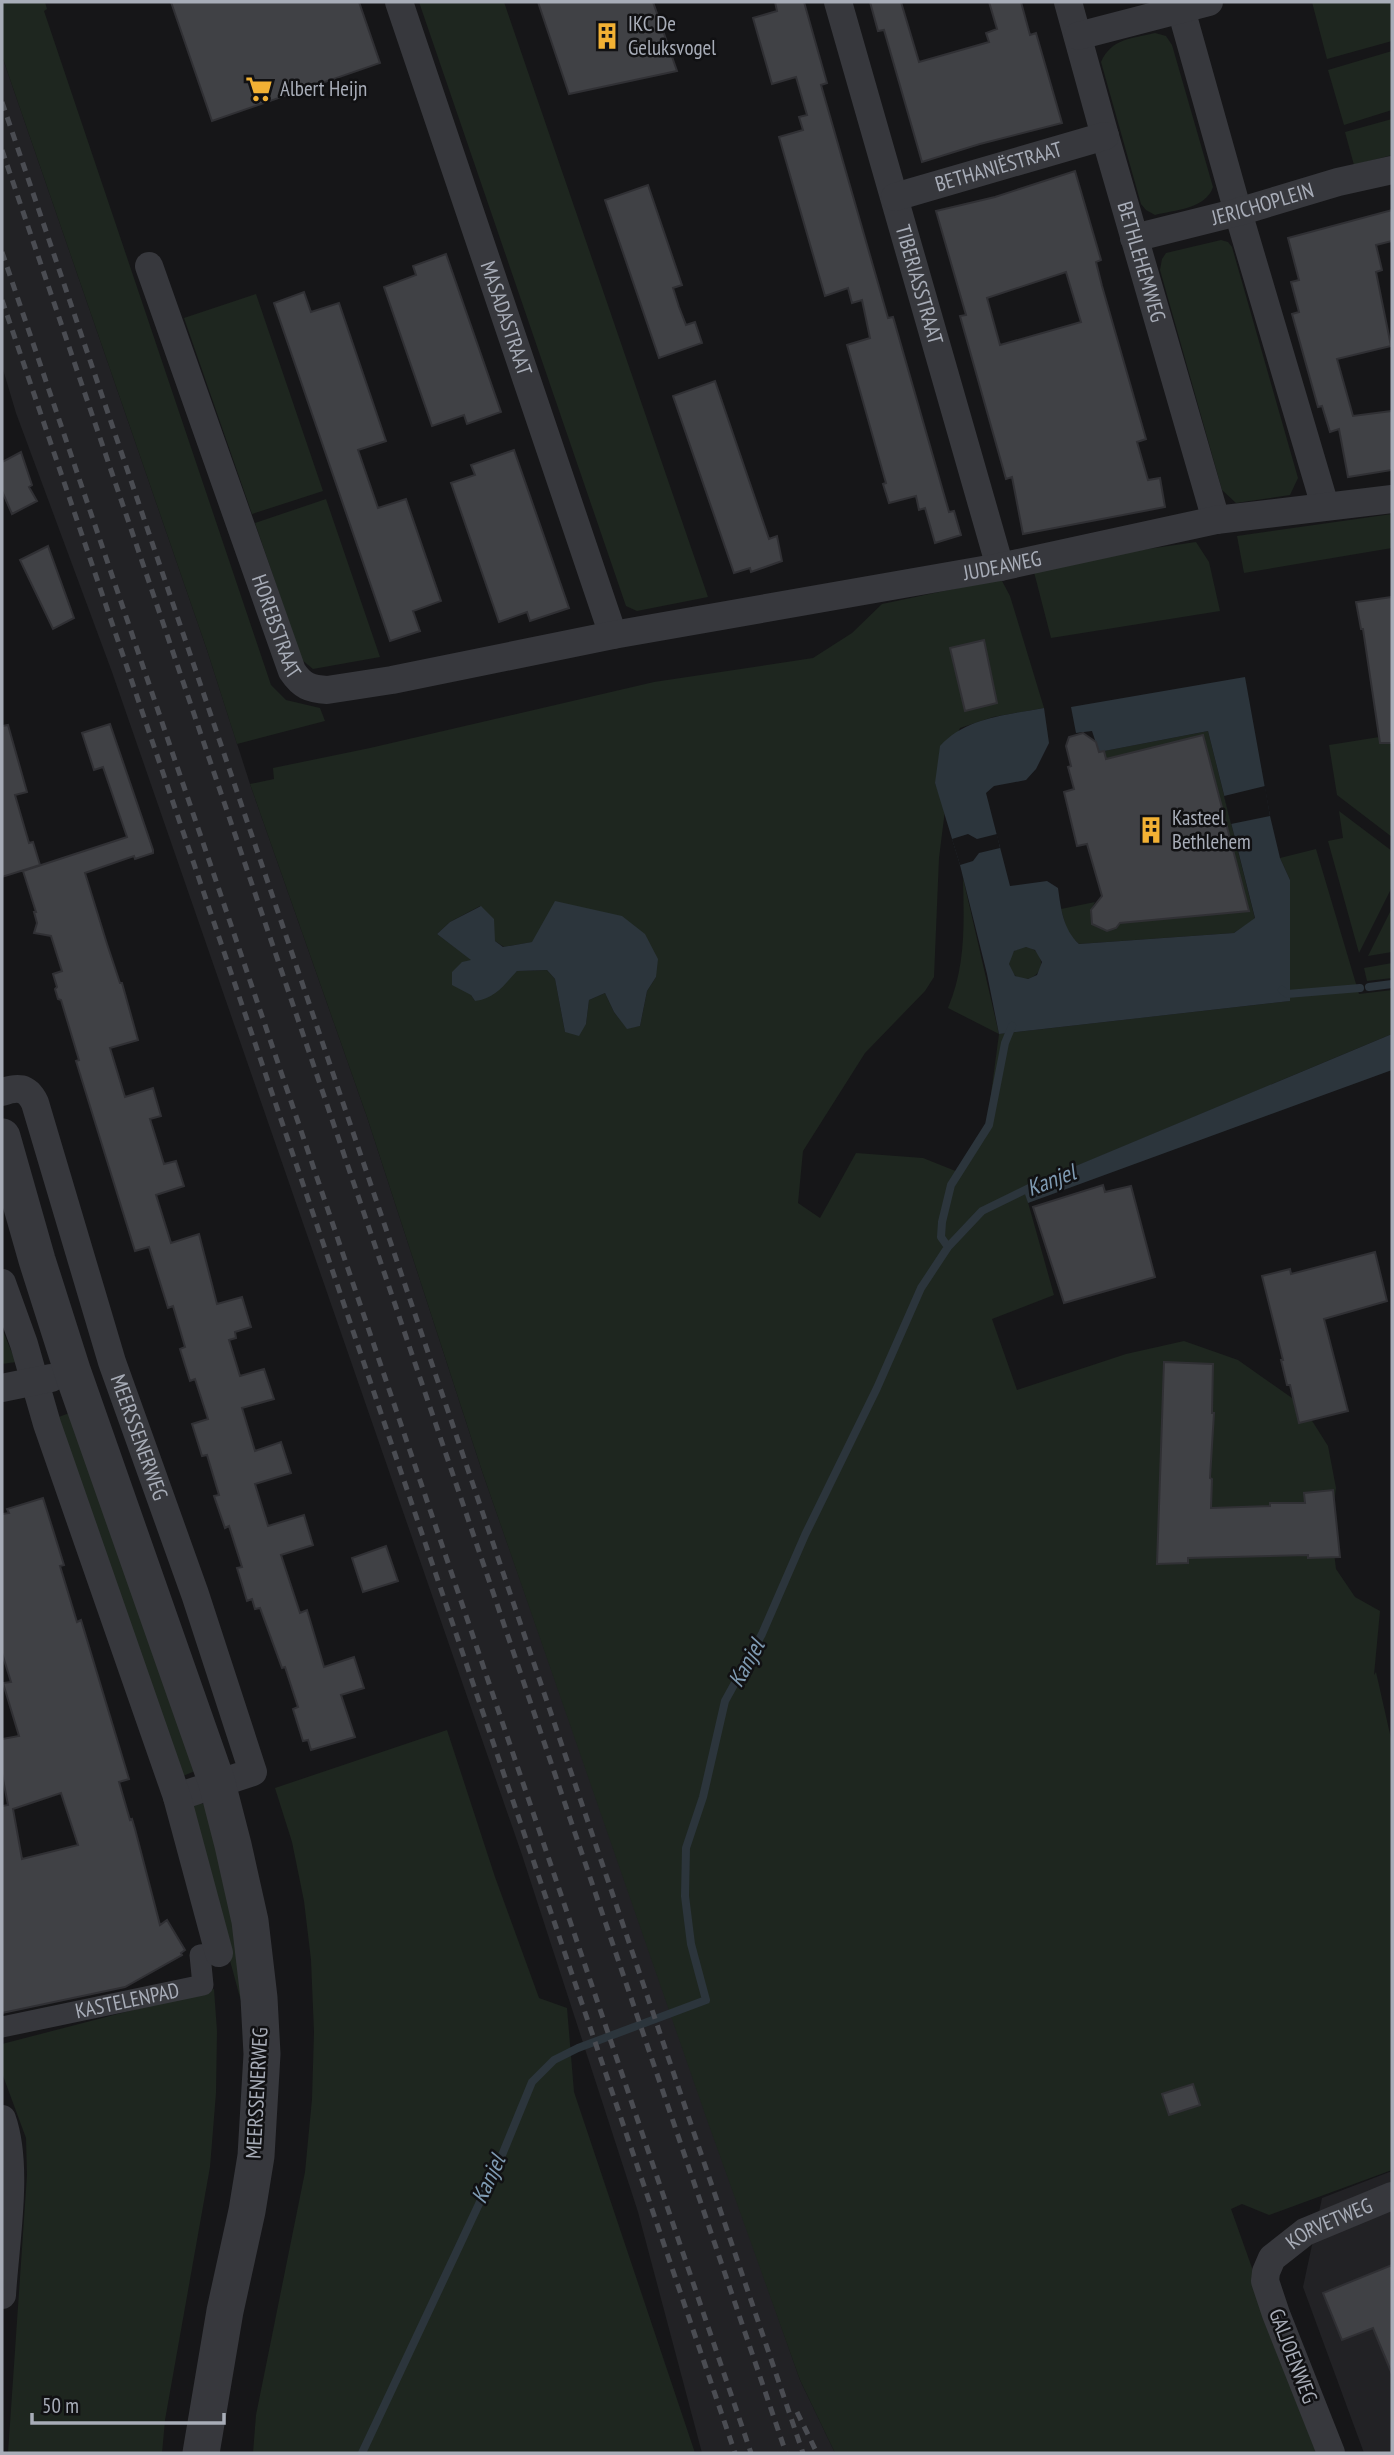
<svg xmlns="http://www.w3.org/2000/svg" width="1394" height="2455" font-family="'PT Sans Narrow',sans-serif">
<rect width="100%" height="100%" fill="#161618"/>
<path fill="#222225" d="M 2,56 L 207,650 L 250,784 L 367,1117 L 482,1471 L 800,2380 L 835,2453 L 702,2453 L 638,2212 L 522,1855 L 112,672 L 16,413 L 2,366 Z
M 1392,2171 L 1392,2453 L 1364,2453 L 1303,2287 L 1322,2198 Z"/>
<path fill="#1e261f" fill-rule="evenodd" d="M 2,2 L 45,2 L 47,9 L 44,11 L 271,685 L 286,700 L 320,708 L 325,721 L 237,744 L 207,650 L 2,56 Z
M 419,2 L 504,2 L 708,597 L 637,611 L 626,606 Z
M 1312,2 L 1392,2 L 1392,41 L 1327,59 Z
M 1155,33 L 1166,36 L 1172,45 L 1213,187 C 1206,209 1174,210 1155,215 L 1146,210 L 1141,204 L 1101,62 C 1112,38 1131,39 1155,33 Z
M 1392,51 L 1392,110 L 1344,125 L 1328,70 Z
M 1392,119 L 1392,155 L 1354,165 L 1345,132 Z
M 1221,240 L 1228,242 L 1232,247 L 1298,478 L 1290,495 L 1236,503 L 1222,490 L 1160,270 L 1162,259 L 1166,253 Z
M 256,294 L 323,491 L 252,514 L 184,318 Z
M 326,499 L 380,657 L 313,669 L 302,660 L 255,523 Z
M 1392,514 L 1392,548 L 1244,573 L 1237,536 Z
M 1196,542 L 1209,562 L 1220,611 L 1051,638 L 1034,572 L 1141,550 Z
M 1001,579 L 1010,596 L 1044,708 L 993,717 L 960,728 L 935,783 L 945,810 L 939,858 L 934,977 L 925,991 L 865,1053 L 803,1151 L 798,1203 L 820,1218 L 856,1153 L 923,1158 L 958,1172 L 966,1159 L 985,1139 L 999,1034 L 948,1008 C 966,965 964,924 963,878 L 999,1034 L 1289,1001 L 1290,880 L 1280,858 L 1316,849 L 1359,994 L 1392,990 L 1392,1034 L 1024,1188 L 1054,1295 L 992,1319 L 1017,1390 L 1126,1354 L 1184,1341 L 1238,1360 L 1302,1405 L 1328,1446 L 1336,1488 L 1331,1527 L 1336,1569 L 1355,1597 L 1380,1611 L 1374,1675 L 1376,1672 L 1392,1743 L 1392,2170 L 1269,2215 L 1242,2204 L 1231,2209 L 1318,2453 L 835,2453 L 800,2380 L 706,2117 L 482,1471 L 367,1117 L 250,784 L 274,779 L 273,768 L 370,748 L 654,682 L 813,658 L 852,633 L 882,604 ZM 480,906 L 495,941 L 504,947 L 533,942 L 656,977 L 647,991 L 640,1026 L 627,1028 L 614,1012 L 605,993 L 589,1000 L 586,1024 L 565,1032 L 555,979 L 547,970 L 517,971 L 475,1001 L 471,995 L 472,960 L 437,934 L 450,922 Z
M 1208,731 L 1255,919 L 1234,933 L 1079,944 L 1068,934 L 1061,909 L 1095,902 L 1091,910 L 1092,922 C 1101,932 1111,933 1121,923 L 1248,911 L 1203,735 L 1106,759 L 1104,751 Z
M 1392,735 L 1392,837 L 1337,795 L 1329,745 Z
M 1339,811 L 1392,851 L 1392,887 L 1359,953 L 1328,841 L 1343,838 Z
M 1392,908 L 1392,952 L 1368,956 Z
M1009 963a16 16 0 1 1 32 0a16 16 0 1 1-32 0Z
M 1392,963 L 1392,978 L 1367,981 L 1364,968 Z
M 2,1329 L 16,1362 L 2,1364 Z
M 72,1412 L 195,1771 L 183,1776 L 56,1418 Z
M 447,1730 L 495,1877 L 539,1998 L 567,2008 L 574,2092 L 695,2453 L 253,2453 L 256,2415 L 305,2172 L 312,2099 L 314,2032 L 311,1960 L 304,1901 L 292,1842 L 275,1788 Z
M 200,1803 L 206,1805 L 228,1884 L 245,2016 L 190,1813 L 193,1806 Z
M 214,1989 L 217,2031 L 216,2093 L 210,2167 L 165,2420 L 162,2453 L 8,2453 L 27,2175 L 26,2138 L 2,2073 L 2,2044 Z"/>
<path fill="#2c353c" fill-rule="evenodd" d="M 1245,677 L 1270,816 L 1280,858 L 1290,880 L 1290,1001 L 999,1034 L 987,974 L 960,865 L 935,783 L 940,746 C 966,717 1007,715 1044,708 L 1049,743 L 1036,769 L 1026,780 L 994,786 L 986,793 L 1010,886 L 1047,881 L 1058,888 C 1061,909 1063,929 1079,944 L 1234,933 L 1255,918 L 1208,731 L 1099,752 L 1092,731 L 1076,733 L 1071,707 ZM 1026,947 L 1035,950 L 1042,962 L 1037,975 L 1028,979 L 1015,976 L 1009,964 L 1014,951 Z
M 555,901 L 622,916 L 645,934 L 658,959 L 656,977 L 647,991 L 640,1026 L 627,1029 L 614,1012 L 605,993 L 589,1000 L 586,1024 L 579,1036 L 565,1032 L 555,979 L 547,970 L 517,971 C 504,985 495,999 475,1001 L 471,995 L 452,985 L 452,972 L 462,962 L 471,960 L 437,934 L 450,922 L 481,906 L 494,919 L 495,941 L 503,947 L 532,942 Z
M 1392,1034 L 1392,1070 L 1028,1203 L 1023,1188 Z"/>
<path fill="#161618" d="M 1265,786 L 1270,816 L 1231,824 L 1224,796 Z
M 968,834 L 977,839 L 997,834 L 1000,848 L 979,853 L 973,861 L 960,865 L 952,839 Z"/>
<g fill="none" stroke-linecap="round" stroke-linejoin="round">
<path stroke="#2c353c" stroke-width="8" d="M 1369,987 L 1392,984
M 1282,990 L 1287,994 L 1360,988
M 948,1247 L 941,1237 L 942,1222 L 951,1185 L 989,1125 L 1005,1043 L 1012,1026
M 362,2453 L 502,2155 L 532,2082 L 554,2060 L 578,2048 L 706,2000 L 691,1944 L 685,1896 L 686,1848 L 703,1797 L 725,1701 L 762,1634 L 805,1535 L 877,1388 L 921,1288 L 948,1247 L 982,1211 L 1033,1186"/>
</g>
<path fill="#404145" stroke="#303034" stroke-width="2" fill-rule="evenodd" d="M 171,2 L 359,2 L 380,63 L 212,121 Z
M 538,2 L 653,2 L 677,71 L 569,94 Z
M 775,2 L 804,2 L 827,83 L 821,85 L 888,318 L 893,317 L 949,512 L 954,511 L 961,535 L 935,543 L 925,508 L 919,510 L 916,496 L 889,503 L 883,484 L 886,483 L 847,345 L 870,338 L 862,300 L 852,303 L 848,288 L 825,296 L 779,137 L 803,130 L 799,117 L 807,115 L 796,77 L 772,84 L 759,39 L 753,18 L 777,11 Z
M 870,2 L 901,2 L 919,62 L 989,42 L 986,33 L 997,29 L 989,2 L 1021,2 L 1030,35 L 1036,33 L 1062,123 L 980,144 L 922,162 L 884,30 L 878,31 Z
M 1075,171 L 1101,260 L 1096,262 L 1102,286 L 1146,439 L 1137,442 L 1148,480 L 1160,478 L 1165,507 L 1023,534 L 1012,477 L 1006,479 L 960,316 L 966,315 L 936,211 L 995,197 ZM 1066,272 L 1081,322 L 1000,345 L 987,298 Z
M 648,185 L 682,285 L 673,288 L 679,307 L 686,325 L 695,322 L 702,343 L 659,358 L 605,200 Z
M 1392,210 L 1392,241 L 1376,245 L 1382,270 L 1376,272 L 1391,346 L 1337,359 L 1353,416 L 1392,411 L 1392,470 L 1348,477 L 1339,429 L 1330,432 L 1322,406 L 1318,407 L 1292,314 L 1299,312 L 1291,282 L 1299,280 L 1288,238 Z
M 446,254 L 501,412 L 467,424 L 464,415 L 432,426 L 384,287 L 416,275 L 413,266 Z
M 304,292 L 311,312 L 339,303 L 386,441 L 358,450 L 378,508 L 406,499 L 441,601 L 413,611 L 420,631 L 390,641 L 274,303 Z
M 715,381 L 769,539 L 777,536 L 782,561 L 751,572 L 750,568 L 734,573 L 673,396 Z
M 514,450 L 569,608 L 530,621 L 527,612 L 499,622 L 451,483 L 475,475 L 471,465 Z
M 21,452 L 32,485 L 29,487 L 37,501 L 12,514 L 2,491 L 2,462 Z
M 48,546 L 74,618 L 53,629 L 20,560 Z
M 1392,597 L 1392,743 L 1380,743 L 1363,629 L 1361,629 L 1356,602 Z
M 984,640 L 997,703 L 965,711 L 950,648 Z
M 110,724 L 153,850 L 153,853 L 135,859 L 134,856 L 85,873 L 107,944 L 120,983 L 122,983 L 138,1040 L 110,1048 L 125,1097 L 153,1088 L 161,1116 L 150,1119 L 164,1164 L 176,1161 L 184,1186 L 156,1195 L 171,1243 L 199,1234 L 217,1304 L 242,1297 L 251,1327 L 235,1332 L 236,1338 L 229,1340 L 240,1376 L 264,1369 L 274,1399 L 242,1408 L 255,1451 L 281,1442 L 291,1473 L 255,1484 L 268,1526 L 304,1515 L 313,1545 L 281,1555 L 300,1613 L 307,1610 L 324,1667 L 354,1657 L 364,1688 L 341,1695 L 355,1737 L 311,1750 L 308,1740 L 303,1741 L 293,1709 L 298,1707 L 285,1667 L 282,1668 L 260,1608 L 255,1609 L 252,1599 L 247,1601 L 237,1568 L 242,1567 L 229,1526 L 225,1528 L 214,1496 L 219,1495 L 207,1455 L 202,1456 L 192,1424 L 208,1419 L 195,1379 L 190,1381 L 180,1349 L 185,1347 L 173,1306 L 168,1308 L 149,1247 L 135,1251 L 76,1061 L 79,1060 L 61,1000 L 58,999 L 55,989 L 57,987 L 53,974 L 62,971 L 51,936 L 34,933 L 37,923 L 34,912 L 36,912 L 23,871 L 127,837 L 103,767 L 94,770 L 82,733 Z
M 8,725 L 27,792 L 15,795 L 29,843 L 33,842 L 40,865 L 2,877 L 2,726 Z
M 1083,733 L 1096,742 L 1099,752 L 1104,751 L 1106,759 L 1203,735 L 1249,911 L 1120,923 L 1116,928 L 1107,931 L 1092,924 L 1091,910 L 1102,896 L 1087,844 L 1077,846 L 1064,792 L 1074,789 L 1068,767 L 1071,766 L 1066,746 L 1069,737 Z
M 1103,1185 L 1105,1192 L 1131,1186 L 1155,1277 L 1064,1303 L 1033,1207 Z
M 1375,1252 L 1387,1301 L 1324,1319 L 1348,1411 L 1299,1423 L 1290,1385 L 1287,1385 L 1281,1360 L 1283,1360 L 1262,1276 L 1290,1269 L 1291,1274 Z
M 1164,1362 L 1213,1364 L 1212,1413 L 1214,1413 L 1210,1478 L 1212,1479 L 1211,1508 L 1270,1506 L 1270,1503 L 1305,1503 L 1304,1493 L 1333,1490 L 1340,1557 L 1308,1558 L 1308,1555 L 1188,1558 L 1188,1563 L 1157,1564 Z
M 43,1498 L 64,1565 L 60,1566 L 77,1622 L 81,1620 L 129,1779 L 119,1782 L 130,1820 L 132,1819 L 135,1829 L 160,1925 L 167,1920 L 185,1950 L 181,1953 L 182,1955 L 125,1987 L 2,2013 L 2,1806 L 8,1805 L 2,1774 L 2,1739 L 19,1736 L 3,1683 L 11,1682 L 2,1653 L 2,1514 L 9,1513 L 7,1509 ZM 61,1793 L 78,1845 L 22,1859 L 13,1809 Z
M 386,1546 L 398,1581 L 363,1592 L 352,1558 Z
M 1193,2084 L 1200,2105 L 1169,2115 L 1162,2094 Z
M 1392,2265 L 1392,2374 L 1373,2328 L 1342,2340 L 1323,2293 Z"/>
<g fill="none" stroke-linecap="round" stroke-linejoin="round">
<path stroke="#37383d" stroke-width="21" id="s1" d="M 2,2027 L 203,1985 L 200,1955 L 219,1953"/>
<g stroke="#37383d" stroke-width="28">
<path id="s2" d="M 399,2 L 613,635"/>
<path id="s3" d="M 838,2 L 1000,567"/>
<path id="s4" d="M 1068,2 L 1105,136 L 1216,520"/>
<path d="M 1179,2 L 1238,212 L 1325,506"/>
<path d="M 1078,36 L 1209,2"/>
<path id="s5" d="M 895,197 L 1105,136"/>
<path id="s6" d="M 1134,238 L 1238,212 L 1338,182 L 1392,170"/>
<path id="s7" d="M 149,266 L 292,671 C 302,686 310,689 327,690 L 392,680 L 613,635 L 1000,567 L 1216,520 L 1392,499"/>
<path id="s8" d="M 2,1092 C 17,1087 27,1086 35,1103 L 112,1362 L 195,1594 L 253,1772 L 177,1797"/>
<path d="M 2,1283 L 24,1344 L 47,1424 L 177,1797 L 219,1953"/>
<path d="M 2,1388 L 51,1378"/>
<path d="M 2,2119 C 19,2167 5,2243 2,2295"/>
<path id="s9" d="M 1331,2453 L 1276,2314 L 1265,2281 L 1266,2272 L 1272,2258 L 1305,2232 L 1392,2196"/>
</g>
<path stroke="#37383d" stroke-width="37" d="M 2,1137 L 37,1260 L 73,1373 L 217,1783 L 233,1845 L 250,1921 L 259,1998 L 262,2054 L 256,2156 L 247,2211 L 225,2311 L 201,2453"/>
<path stroke="#4a4c52" stroke-width="5" stroke-dasharray="9 7" stroke-linecap="butt" d="M 2,102 L 803,2453
M 2,150 L 786,2453
M 2,252 L 751,2453
M 2,300 L 735,2453
M 797,2412 L 817,2453"/>
</g>
<defs>
<symbol id="building-bare" viewBox="-9 -9 18 18"><path d="M-4-6H4V6H1V3H-1V6H-4ZM-2.5-4.3h1.7v1.8h-1.7ZM.8-4.3h1.7v1.8H.8ZM-2.5-1h1.7V.8h-1.7ZM.8-1h1.7V.8H.8Z" fill="#f2b134" stroke="#111113" stroke-width="2.5" paint-order="stroke"/></symbol>
<symbol id="supermarket-bare" viewBox="-9 -9 18 18"><path d="M-6-5.5h2.5l.6 2H6L4.5 2H-2.5L-4.4-4H-6ZM-1.5 3.2a1.3 1.3 0 1 0 .1 0ZM3 3.2a1.3 1.3 0 1 0 .1 0Z" fill="#f2b134" stroke="#111113" stroke-width="2.5" paint-order="stroke"/></symbol>
</defs>
<g fill-rule="evenodd">
<use href="#building-bare" x="588" y="17" width="38" height="38"/>
<use href="#supermarket-bare" x="240" y="70" width="38" height="38"/>
<use href="#building-bare" x="1132" y="811" width="38" height="38"/>
</g>
<g text-anchor="middle" stroke-width="5" stroke-linejoin="round" paint-order="stroke">
<g font-size="21" fill="#a8adb8" stroke="#111113" text-anchor="start">
<text x="628" y="31">IKC De<tspan x="628" dy="24">Geluksvogel</tspan></text>
<text x="280" y="96">Albert Heijn</text>
<text x="1172" y="825">Kasteel<tspan x="1172" dy="24">Bethlehem</tspan></text>
</g>
<g font-size="21" fill="#a8adb8" stroke="#111113">
<text dy="7" stroke="none"><textPath href="#s5" startOffset="108">BETHANIËSTRAAT</textPath></text>
<text dy="7" stroke="none"><textPath href="#s6" startOffset="133">JERICHOPLEIN</textPath></text>
<text dy="7" stroke="none"><textPath href="#s4" startOffset="270">BETHLEHEMWEG</textPath></text>
<text dy="7" stroke="none"><textPath href="#s3" startOffset="294">TIBERIASSTRAAT</textPath></text>
<text dy="7" stroke="none"><textPath href="#s2" startOffset="334">MASADASTRAAT</textPath></text>
<text dy="7" stroke="none"><textPath href="#s7" startOffset="1158">JUDEAWEG</textPath></text>
<text dy="7" stroke="none"><textPath href="#s7" startOffset="382">HOREBSTRAAT</textPath></text>
<text dy="7" stroke="none"><textPath href="#s8" startOffset="390">MEERSSENERWEG</textPath></text>
<text dy="7" stroke="none"><textPath href="#s1" startOffset="128">KASTELENPAD</textPath></text>
<text transform="translate(257 2093) rotate(-87)" y="7">MEERSSENERWEG</text>
<text dy="7" stroke="none"><textPath href="#s9" startOffset="276">KORVETWEG</textPath></text>
<text transform="translate(1293 2356) rotate(69)" y="7">GALJOENWEG</text>
</g>
<g font-size="23" font-style="italic" fill="#7f9bb3" stroke="#111113">
<text transform="translate(1051 1180) rotate(-21)" y="8">Kanjel</text>
<text transform="translate(746 1663) rotate(-61)" y="8">Kanjel</text>
<text transform="translate(488 2179) rotate(-65)" y="8">Kanjel</text>
</g>
</g>
<rect width="1394" height="2455" fill="none" stroke="#a8adb8" stroke-width="7"/>
<path d="M32 2413v10h192v-10" fill="none" stroke="#a8adb8" stroke-width="3.5"/>
<text x="42" y="2413" font-size="21" fill="#a8adb8" stroke="#111113" stroke-width="5" paint-order="stroke">50 m</text>
</svg>
